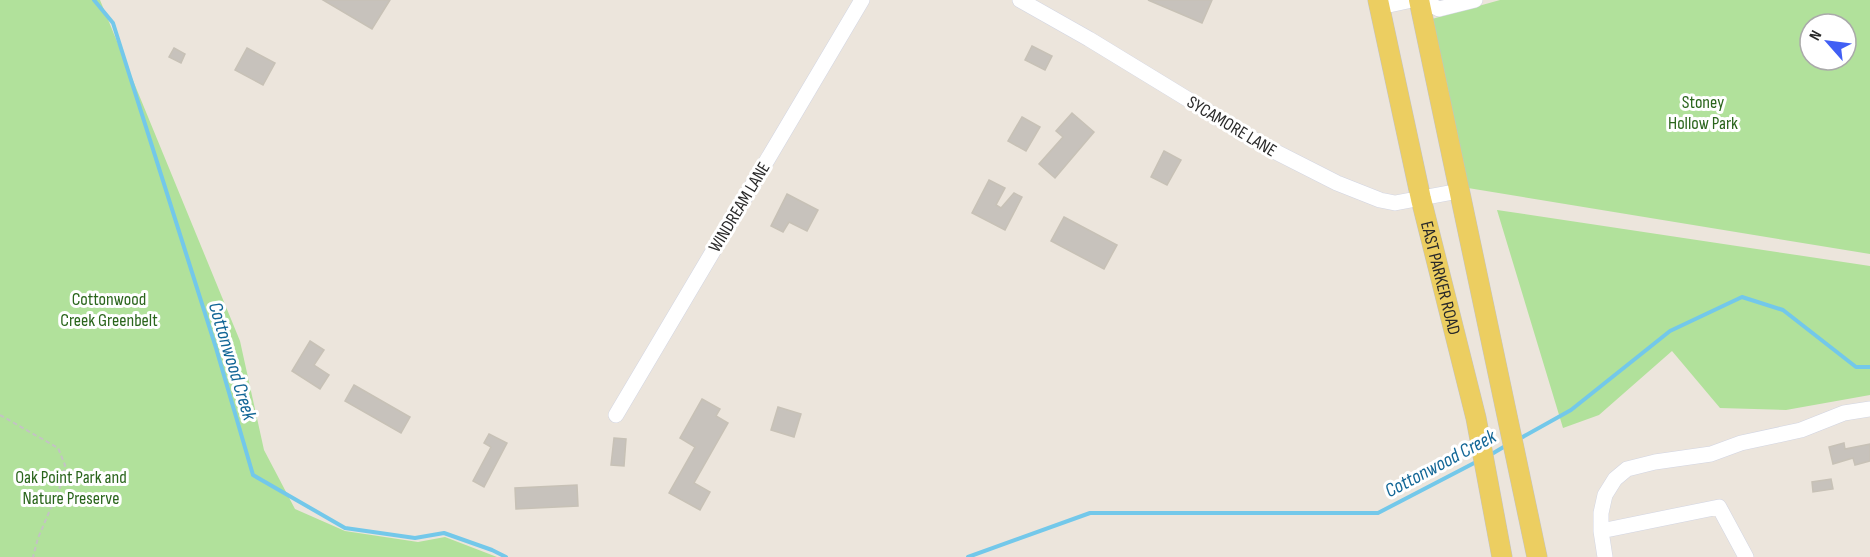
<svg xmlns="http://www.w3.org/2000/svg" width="1870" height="557" font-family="'Sofia Sans Condensed',sans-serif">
<rect width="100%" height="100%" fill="#ece5dc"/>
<path fill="#b1e19b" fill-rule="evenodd" d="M 0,0 L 100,0 L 240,341 L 264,450 L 295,509 L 345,531 L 418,542 L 445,537 L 497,557 L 0,557 Z
M 1500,0 L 1870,0 L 1870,254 L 1468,188 L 1432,19 ZM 1810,24 L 1846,24 L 1846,60 L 1810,60 Z
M 1497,210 L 1870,266 L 1870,395 L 1786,410 L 1720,408 L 1672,351 L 1599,415 L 1563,428 Z"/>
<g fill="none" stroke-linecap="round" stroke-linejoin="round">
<path stroke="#73c8ea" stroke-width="4" d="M 94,0 L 113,23 L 216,348 L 253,475 L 345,528 L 415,538 L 444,533 L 492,550 L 506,557
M 1519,439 L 1571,410 L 1670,331 L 1742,297 L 1783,310 L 1856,367 L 1870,367
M 1490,455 L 1507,445
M 968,557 L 1090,513 L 1378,513 L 1478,461"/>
</g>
<path fill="#c7c2bc" stroke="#c7c1b6" stroke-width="1.5" d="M 323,0 L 390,0 L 372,29 Z
M 1148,0 L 1212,0 L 1202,23 Z
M 1032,46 L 1052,56 L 1045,70 L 1025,60 Z
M 174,48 L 185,54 L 181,63 L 169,57 Z
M 247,48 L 275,63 L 263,85 L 235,70 Z
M 1072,113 L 1094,132 L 1055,178 L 1039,164 L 1063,137 L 1056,131 Z
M 1022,117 L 1040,127 L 1026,151 L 1008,141 Z
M 1164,151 L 1181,160 L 1167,185 L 1151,177 Z
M 989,180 L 1005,188 L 996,205 L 1001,208 L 1014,193 L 1022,197 L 1005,230 L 972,213 Z
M 787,194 L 818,210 L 807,231 L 789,222 L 783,232 L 771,226 Z
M 1064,217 L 1117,245 L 1104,269 L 1051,241 Z
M 310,341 L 324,350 L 314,365 L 329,375 L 320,389 L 292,371 Z
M 354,385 L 410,417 L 401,433 L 345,401 Z
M 702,399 L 720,409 L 716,416 L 728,423 L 694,483 L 710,492 L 700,510 L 669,493 L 695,447 L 680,438 Z
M 778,407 L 801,414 L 794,437 L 771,430 Z
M 489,434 L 507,443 L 484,487 L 473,481 L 491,447 L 484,443 Z
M 614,438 L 626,439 L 624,466 L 611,465 Z
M 1844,443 L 1845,449 L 1870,444 L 1870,461 L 1855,465 L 1853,458 L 1833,464 L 1829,447 Z
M 1831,479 L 1833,489 L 1813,492 L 1812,482 Z
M 577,485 L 578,506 L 516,509 L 515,488 Z"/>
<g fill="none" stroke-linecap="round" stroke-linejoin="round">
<defs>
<path id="minor" d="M 1020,0 L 1089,39 L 1266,147 L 1337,183 L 1380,200 L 1395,203 L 1459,191
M 1421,0 L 1439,9 L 1475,0
M 1380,7 L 1412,0
M 616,415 L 862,0
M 1601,531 L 1719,507 L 1746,557
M 1605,557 L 1601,531 L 1601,513 L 1605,495 L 1615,479 L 1627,469 L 1655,462 L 1711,454 L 1741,443 L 1801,430 L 1844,413 L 1870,409"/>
<g id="major">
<path id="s1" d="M 1378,0 L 1421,199 L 1476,418 L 1502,557"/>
<path d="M 1419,0 L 1537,557"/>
</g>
</defs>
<use href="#minor" stroke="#d2d5e2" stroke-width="16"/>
<use href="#major" stroke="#c3c3c3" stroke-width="21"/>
<path stroke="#c3c3c3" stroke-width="2" stroke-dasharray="4.5 3" stroke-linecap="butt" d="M 0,415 L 58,448 L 65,465 L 62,482 L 38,538 L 33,557"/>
<use href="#minor" stroke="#fff" stroke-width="15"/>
<use href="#major" stroke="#ecce61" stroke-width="20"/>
</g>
<g text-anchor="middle" stroke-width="6" stroke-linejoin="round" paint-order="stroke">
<g font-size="18" fill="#2a651c" stroke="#fff">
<text x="1703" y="108">Stoney<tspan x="1703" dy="21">Hollow Park</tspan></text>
<text x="109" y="305">Cottonwood<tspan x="109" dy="21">Creek Greenbelt</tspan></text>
<text x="71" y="483">Oak Point Park and<tspan x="71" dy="21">Nature Preserve</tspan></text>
</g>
<g font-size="18" fill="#2a2a2a" stroke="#fff">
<text transform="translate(1232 126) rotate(31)" y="6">SYCAMORE LANE</text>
<text transform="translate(739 207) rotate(-59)" y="6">WINDREAM LANE</text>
<text dy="6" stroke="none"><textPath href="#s1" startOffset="285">EAST PARKER ROAD</textPath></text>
</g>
<g font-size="20" font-style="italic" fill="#126696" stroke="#fff">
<text transform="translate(233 361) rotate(73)" y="7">Cottonwood Creek</text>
<text transform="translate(1440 463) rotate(-28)" y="7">Cottonwood Creek</text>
</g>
</g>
<g transform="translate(1828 42) rotate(298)"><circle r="28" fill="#ffffff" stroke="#aaaaaa" stroke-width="1.5"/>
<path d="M0-4.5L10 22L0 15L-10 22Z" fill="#415ff4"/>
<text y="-9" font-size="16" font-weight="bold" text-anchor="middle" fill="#2a2a2a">N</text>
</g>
</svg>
